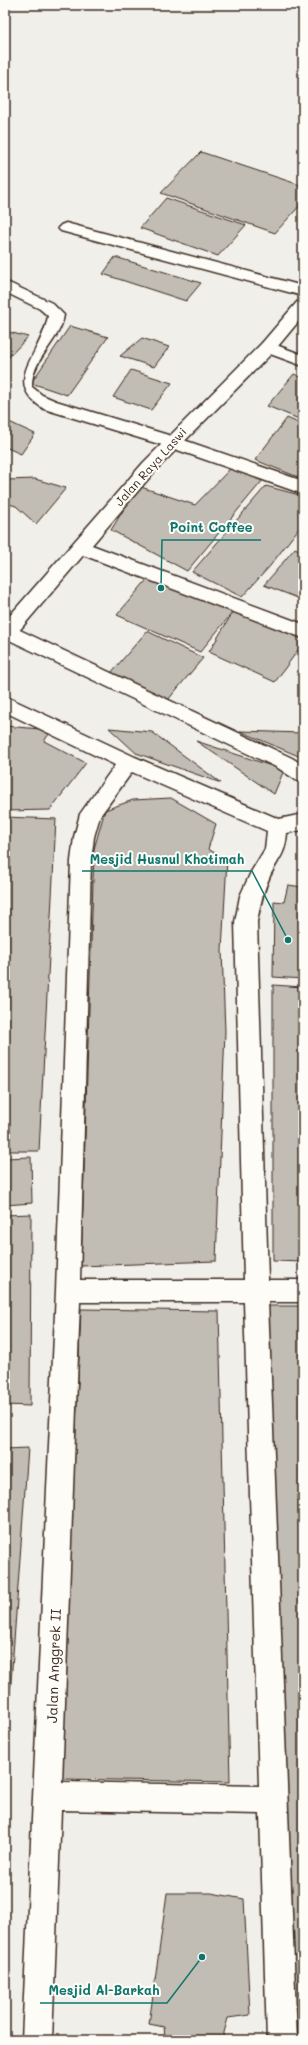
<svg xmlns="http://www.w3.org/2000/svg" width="308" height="2045" font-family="Mali,sans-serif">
<rect width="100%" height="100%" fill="#f1efea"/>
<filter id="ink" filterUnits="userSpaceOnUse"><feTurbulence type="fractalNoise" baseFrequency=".025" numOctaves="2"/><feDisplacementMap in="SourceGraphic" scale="8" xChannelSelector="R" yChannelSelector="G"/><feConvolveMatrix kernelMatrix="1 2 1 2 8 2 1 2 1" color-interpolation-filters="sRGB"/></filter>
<g filter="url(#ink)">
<path fill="#c1bcb4" stroke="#3b2a1e" d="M 201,152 L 303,186 L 303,202 L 275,233 L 161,193 Z
M 166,198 L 246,225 L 218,256 L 140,228 Z
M 115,257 L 201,283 L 186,301 L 103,274 Z
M 70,326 L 108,337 L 67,395 L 31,383 Z
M 5,331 L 28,337 L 5,361 Z
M 142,338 L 169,347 L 154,367 L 120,356 Z
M 131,370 L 172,383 L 151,410 L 113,397 Z
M 294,374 L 303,378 L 303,414 L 299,419 L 267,406 Z
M 287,418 L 303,425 L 303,479 L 255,460 Z
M 5,420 L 35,434 L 21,454 L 5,447 Z
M 231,468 L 263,480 L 187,571 L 111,530 L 138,486 L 195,505 Z
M 35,479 L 66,488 L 36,524 L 16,506 L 5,503 L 5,480 Z
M 266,486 L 303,496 L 303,523 L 270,566 L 242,597 L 192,572 Z
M 295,548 L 303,552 L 303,600 L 264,585 Z
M 150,576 L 233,612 L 200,652 L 117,615 Z
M 233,612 L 303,638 L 303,643 L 275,682 L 209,652 Z
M 147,631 L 203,658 L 167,701 L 110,674 Z
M 5,726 L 52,730 L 44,741 L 86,763 L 50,810 L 5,811 Z
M 109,728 L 152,732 L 221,783 L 136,753 Z
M 240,731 L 303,733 L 303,758 Z
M 196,741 L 284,770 L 274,794 Z
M 171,798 L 216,824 L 208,849 L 227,860 L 222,950 L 225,1031 L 216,1261 L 81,1266 L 94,849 L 105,810 L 133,800 Z
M 5,817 L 56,819 L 39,1151 L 5,1151 Z
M 288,885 L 303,887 L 303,979 L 273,977 L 274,901 L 284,902 Z
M 273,985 L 303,987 L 303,1262 L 273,1261 Z
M 31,1157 L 32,1203 L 5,1205 L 5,1158 Z
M 31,1214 L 30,1406 L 5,1405 L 5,1215 Z
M 267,1306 L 303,1306 L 303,2036 L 294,2036 Z
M 81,1309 L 219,1311 L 230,1782 L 61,1779 Z
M 28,1448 L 5,1765 L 5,1449 Z
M 167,1893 L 211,1893 L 244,1899 L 250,2015 L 228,2018 L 222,2040 L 165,2038 L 164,2027 L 149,2024 Z"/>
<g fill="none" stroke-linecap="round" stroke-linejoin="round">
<defs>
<path id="service" d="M 66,223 L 303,286 L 303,296 L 61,231 L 58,228 L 61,225 Z
M 5,281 L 52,303 L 64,315 C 60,342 31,359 32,387 L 42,395 L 56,401 L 178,438 L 180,442 L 178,446 L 172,448 L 44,409 C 0,381 42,355 48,316 L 40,309 L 5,292 Z"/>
<path id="minor" d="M 268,342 L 303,355 L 303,366 L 262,351 L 260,347 L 262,343 Z
M 172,436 L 303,481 L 303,494 L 166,446 L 163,442 L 166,438 Z
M 81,541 L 303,624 L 303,638 L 75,552 L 72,547 L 75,542 Z
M 7,624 L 292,758 L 303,765 L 303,783 L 296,780 L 278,768 L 5,638 L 5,625 Z
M 5,696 L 135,757 L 279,819 L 303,814 L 303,830 L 287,833 C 285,856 279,857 270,876 C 263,891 260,906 257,922 L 268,1280 L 303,1280 L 303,1302 L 268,1302 L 297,2040 L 267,2040 L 260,1814 L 61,1810 L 52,2040 L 22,2040 L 56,1291 L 71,861 L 74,837 L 80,814 L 115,765 L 5,712 ZM 132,772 L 267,831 L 265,849 L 251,872 L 240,896 L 235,922 L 244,1280 L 80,1280 L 91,861 L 94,837 L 100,816 ZM 80,1302 L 244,1302 L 259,1786 L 62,1782 Z"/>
<path id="primary" d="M 303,301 L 303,316 L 274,351 L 155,471 L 12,639 L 5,641 L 5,621 L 143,463 L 262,343 L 297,302 Z"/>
</defs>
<use href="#service" stroke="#3b2a1e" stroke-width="3"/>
<use href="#minor" stroke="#3b2a1e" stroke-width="3"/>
<use href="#primary" stroke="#3b2a1e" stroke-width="3"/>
<use href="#service" fill="#fdfcf7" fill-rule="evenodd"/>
<use href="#minor" fill="#fdfcf7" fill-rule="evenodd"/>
<use href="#primary" fill="#fdfcf7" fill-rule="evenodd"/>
</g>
</g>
<g text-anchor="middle" stroke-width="4" stroke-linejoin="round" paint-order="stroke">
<g font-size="12" fill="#3b2a1e" stroke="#fdfcf7">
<text transform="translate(151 467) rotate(-48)" y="4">Jalan Raya Laswi</text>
</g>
<g font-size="14" fill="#3b2a1e" stroke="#fdfcf7">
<text transform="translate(54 1666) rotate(-88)" y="5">Jalan Anggrek II</text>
</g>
</g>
<path fill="none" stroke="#0f766e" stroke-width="1.5" d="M161 588L162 540H261M288 940L252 871H82M202 1957L167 2003H40"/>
<g fill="#0f766e" stroke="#fdfcf7" stroke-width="1.5">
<circle cx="161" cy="588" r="4"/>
<circle cx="288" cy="940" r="4"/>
<circle cx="202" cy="1957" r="4"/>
</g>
<g font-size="13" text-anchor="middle" font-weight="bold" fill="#0f766e" stroke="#fdfcf7" stroke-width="4" stroke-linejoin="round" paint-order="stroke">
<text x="211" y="532">Point Coffee</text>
<text x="167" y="864">Mesjid Husnul Khotimah</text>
<text x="104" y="1995">Mesjid Al-Barkah</text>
</g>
<rect width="308" height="2045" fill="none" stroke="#fdfcf7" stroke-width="20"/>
<rect x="10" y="10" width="288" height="2025" fill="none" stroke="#3b2a1e" stroke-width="1.5" filter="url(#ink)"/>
</svg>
